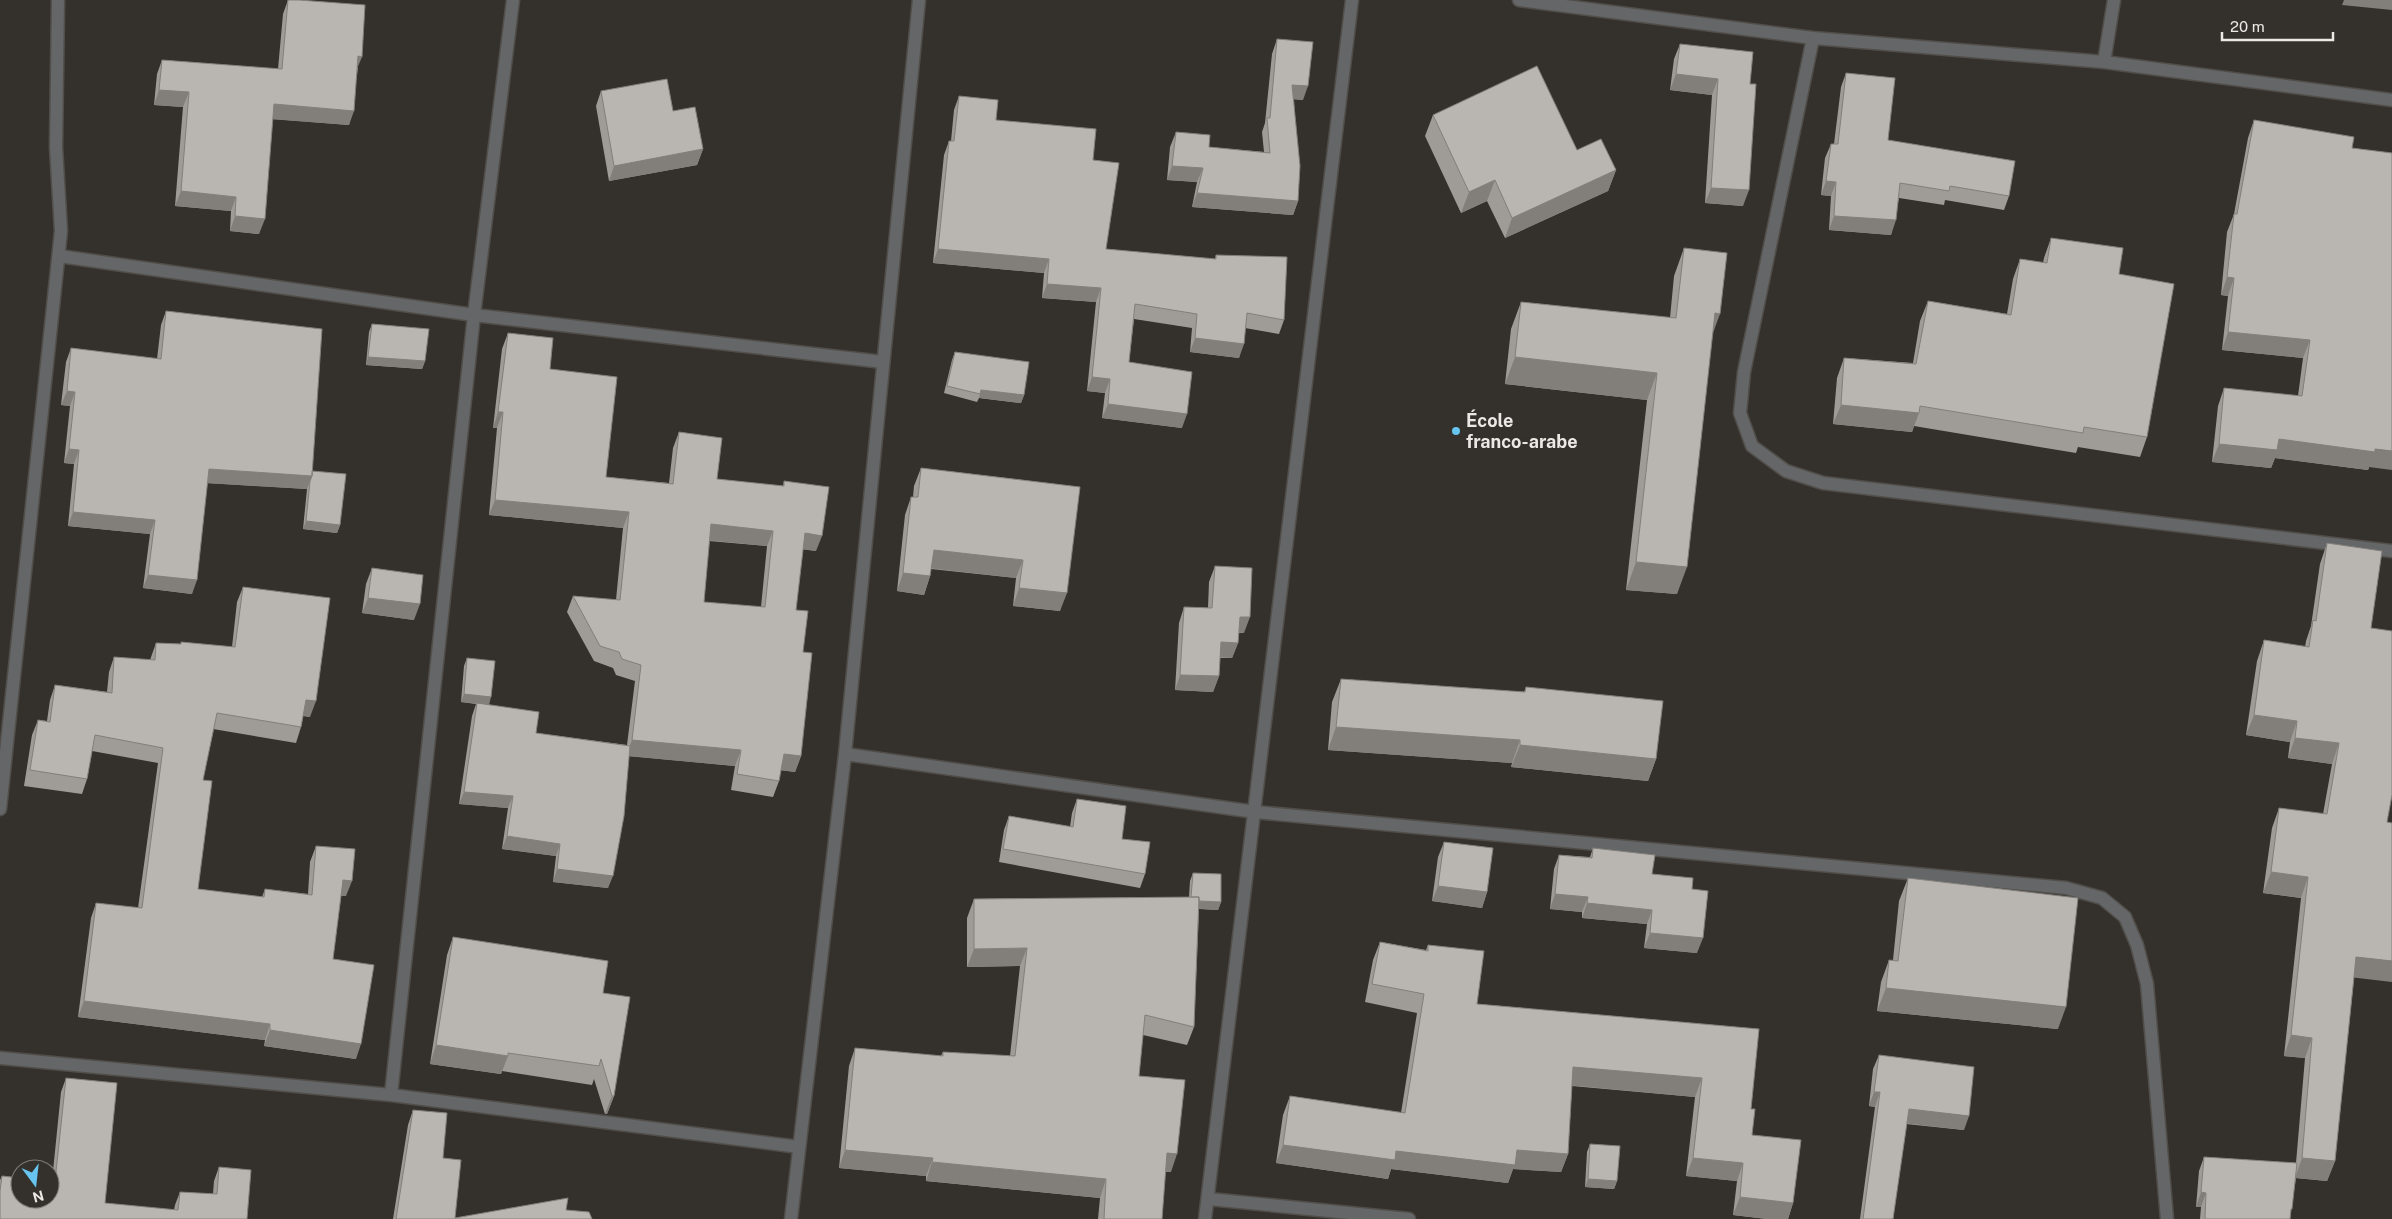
<svg xmlns="http://www.w3.org/2000/svg" width="2392" height="1219" font-family="'Public Sans',sans-serif">
<rect width="100%" height="100%" fill="#34302c"/>
<g fill="none" stroke-linecap="round" stroke-linejoin="round">
<defs>
<path id="minor" d="M 1519,0 L 1813,38 L 2104,62 L 2392,100
M 1813,38 L 1744,372 L 1740,413 L 1752,446 L 1786,471 L 1823,483 L 2392,551
M 2104,62 L 2114,0
M 59,256 L 474,315 L 883,362
M 845,754 L 1255,812 L 2066,888 L 2102,898 L 2125,917 L 2137,945 L 2147,984 L 2167,1219
M 0,809 L 61,231 L 56,147 L 58,0
M 0,1058 L 391,1095 L 799,1147
M 391,1095 L 474,315 L 513,0
M 1209,1199 L 1409,1219
M 791,1219 L 845,754 L 919,0
M 1205,1219 L 1352,0"/>
</defs>
<use href="#minor" stroke="#514e4a" stroke-width="15"/>
<use href="#minor" stroke="#646667" stroke-width="12"/>
</g>
<path fill="#9f9c97" fill-rule="evenodd" d="M 288,0 L 358,68 L 349,125 L 273,119 L 259,234 L 230,231 L 231,211 L 175,206 L 183,107 L 154,105 L 157,74 L 162,60 L 278,69 L 283,14 Z
M 1277,39 L 1303,100 L 1294,99 L 1298,201 L 1293,215 L 1192,207 L 1197,182 L 1167,180 L 1170,147 L 1176,132 L 1209,147 L 1264,152 L 1262,132 L 1265,123 L 1272,54 Z
M 1680,44 L 1750,84 L 1743,206 L 1705,203 L 1712,95 L 1670,90 L 1674,59 Z
M 1846,73 L 1888,140 L 2009,196 L 2004,210 L 1945,200 L 1944,205 L 1899,198 L 1891,235 L 1829,230 L 1831,196 L 1821,195 L 1825,158 L 1831,144 L 1834,144 L 1841,87 Z
M 601,91 L 673,111 L 703,149 L 697,165 L 609,181 L 596,106 Z
M 959,96 L 996,120 L 1093,160 L 1106,249 L 1215,259 L 1216,255 L 1284,320 L 1279,334 L 1245,328 L 1239,358 L 1190,352 L 1192,328 L 1134,319 L 1129,362 L 1182,428 L 1102,418 L 1105,393 L 1087,391 L 1096,302 L 1042,298 L 1044,273 L 933,263 L 944,155 L 949,141 L 951,141 L 954,110 Z
M 1433,115 L 1577,150 L 1616,170 L 1608,191 L 1505,238 L 1487,201 L 1461,213 L 1425,136 Z
M 2254,120 L 2352,148 L 2369,467 L 2368,470 L 2275,458 L 2271,468 L 2212,462 L 2218,406 L 2224,388 L 2298,396 L 2303,358 L 2222,350 L 2228,296 L 2221,295 L 2227,232 L 2234,214 L 2248,138 Z
M 2051,238 L 2119,274 L 2147,437 L 2140,457 L 2078,447 L 2076,453 L 1914,426 L 1912,432 L 1833,424 L 1837,378 L 1844,358 L 1913,363 L 1920,321 L 1928,301 L 2007,314 L 2013,279 L 2020,259 L 2043,263 L 2044,258 Z
M 1684,248 L 1712,335 L 1677,594 L 1626,590 L 1647,400 L 1505,384 L 1511,329 L 1521,302 L 1670,318 L 1674,276 Z
M 166,311 L 312,471 L 340,525 L 337,533 L 303,529 L 307,489 L 207,483 L 192,594 L 143,588 L 150,534 L 68,526 L 74,464 L 64,463 L 70,406 L 61,405 L 66,362 L 71,348 L 157,359 L 161,325 Z
M 372,324 L 425,361 L 422,369 L 366,365 L 369,332 Z
M 508,333 L 550,369 L 606,477 L 669,483 L 673,448 L 679,432 L 717,479 L 783,486 L 784,481 L 816,551 L 803,549 L 796,610 L 803,652 L 801,756 L 795,772 L 781,770 L 779,781 L 773,797 L 731,790 L 735,766 L 629,756 L 608,888 L 553,882 L 556,856 L 502,849 L 508,808 L 459,804 L 472,716 L 476,704 L 461,702 L 464,666 L 467,658 L 489,705 L 536,733 L 627,745 L 635,681 L 616,675 L 613,668 L 594,661 L 567,612 L 573,596 L 616,600 L 623,528 L 489,515 L 497,428 L 493,428 L 502,349 ZM 709,541 L 767,546 L 761,607 L 704,602 Z
M 955,352 L 1024,395 L 1021,403 L 979,398 L 977,402 L 944,393 L 952,360 Z
M 921,468 L 1080,487 L 1060,611 L 1013,606 L 1016,578 L 931,569 L 930,576 L 924,595 L 897,591 L 905,515 L 911,497 L 913,497 L 914,486 Z
M 2327,543 L 2371,628 L 2354,978 L 2335,1161 L 2327,1181 L 2296,1178 L 2290,1219 L 2200,1219 L 2201,1207 L 2196,1207 L 2199,1171 L 2204,1157 L 2296,1163 L 2305,1058 L 2284,1056 L 2301,898 L 2263,893 L 2272,828 L 2279,808 L 2323,814 L 2332,764 L 2288,758 L 2290,742 L 2246,735 L 2257,661 L 2264,640 L 2305,647 L 2306,641 L 2311,626 L 2320,564 Z
M 1215,566 L 1244,633 L 1239,633 L 1238,643 L 1232,658 L 1220,658 L 1219,676 L 1213,692 L 1175,690 L 1179,623 L 1184,607 L 1208,608 L 1209,582 Z
M 372,568 L 414,620 L 362,613 L 366,584 Z
M 243,587 L 310,717 L 303,716 L 301,727 L 296,743 L 213,729 L 203,780 L 198,889 L 262,897 L 265,889 L 308,894 L 310,862 L 316,846 L 346,896 L 341,896 L 333,959 L 356,1059 L 264,1046 L 265,1040 L 78,1017 L 91,918 L 96,903 L 138,908 L 158,763 L 92,751 L 87,779 L 82,794 L 24,786 L 32,735 L 38,720 L 47,721 L 50,700 L 55,685 L 107,692 L 109,672 L 114,657 L 150,660 L 156,643 L 181,644 L 181,642 L 232,647 L 237,602 Z
M 1341,679 L 1524,692 L 1526,687 L 1656,759 L 1648,781 L 1511,767 L 1512,763 L 1328,750 L 1332,702 Z
M 1077,799 L 1122,839 L 1145,874 L 1140,888 L 999,862 L 1004,830 L 1009,816 L 1070,827 L 1072,813 Z
M 1444,842 L 1487,892 L 1482,908 L 1432,901 L 1438,857 Z
M 1593,848 L 1652,874 L 1692,889 L 1697,953 L 1644,948 L 1647,924 L 1582,918 L 1582,912 L 1550,909 L 1554,869 L 1559,855 L 1590,857 Z
M 1193,873 L 1221,902 L 1218,910 L 1199,909 L 1194,1027 L 1187,1045 L 1143,1035 L 1139,1076 L 1171,1172 L 1165,1172 L 1162,1219 L 1098,1219 L 1100,1198 L 926,1181 L 926,1176 L 839,1168 L 849,1066 L 855,1048 L 941,1056 L 943,1052 L 1010,1056 L 1020,966 L 967,967 L 967,918 L 974,899 L 1189,897 L 1190,881 Z
M 1908,878 L 2058,1029 L 1877,1011 L 1881,982 L 1889,960 L 1893,960 L 1899,901 Z
M 453,937 L 603,993 L 614,1096 L 607,1114 L 605,1114 L 594,1079 L 592,1085 L 502,1071 L 501,1074 L 430,1064 L 447,955 Z
M 1380,942 L 1426,950 L 1428,945 L 1477,1004 L 1759,1029 L 1751,1109 L 1752,1135 L 1793,1203 L 1788,1219 L 1767,1219 L 1733,1215 L 1737,1181 L 1686,1176 L 1695,1097 L 1572,1086 L 1568,1154 L 1561,1172 L 1513,1169 L 1508,1183 L 1391,1169 L 1388,1179 L 1276,1163 L 1283,1115 L 1290,1096 L 1401,1113 L 1417,1013 L 1365,1002 L 1373,960 Z
M 1879,1055 L 1964,1130 L 1906,1124 L 1893,1219 L 1860,1219 L 1875,1107 L 1869,1106 L 1873,1069 Z
M 66,1078 L 105,1203 L 174,1210 L 175,1205 L 180,1192 L 213,1194 L 214,1181 L 219,1167 L 247,1219 L 0,1219 L 0,1180 L 2,1176 L 52,1181 L 61,1092 Z
M 413,1110 L 443,1158 L 455,1218 L 566,1210 L 592,1219 L 393,1219 L 408,1125 Z
M 1590,1144 L 1617,1181 L 1614,1189 L 1585,1187 L 1587,1152 Z"/>
<path fill="#827f7b" d="M 2344,0 L 2392,0 L 2392,10 L 2342,5 Z
M 358,56 L 362,57 L 356,71 Z
M 1676,74 L 1718,79 L 1712,95 L 1670,90 Z
M 1292,85 L 1308,86 L 1303,100 L 1287,99 Z
M 159,90 L 189,92 L 183,107 L 154,105 Z
M 274,104 L 354,111 L 349,125 L 269,119 Z
M 703,149 L 697,165 L 609,181 L 614,166 Z
M 1172,166 L 1203,168 L 1197,182 L 1167,180 Z
M 1616,170 L 1608,191 L 1505,238 L 1512,218 Z
M 1495,180 L 1487,201 L 1461,213 L 1469,192 Z
M 1826,181 L 1836,182 L 1831,196 L 1821,195 Z
M 1711,188 L 1749,190 L 1743,206 L 1705,203 Z
M 181,191 L 236,197 L 231,211 L 175,206 Z
M 1197,193 L 1298,201 L 1293,215 L 1192,207 Z
M 235,216 L 265,219 L 259,234 L 230,231 Z
M 1834,216 L 1896,220 L 1891,235 L 1829,230 Z
M 938,249 L 1049,259 L 1044,273 L 933,263 Z
M 2227,277 L 2234,278 L 2228,296 L 2221,295 Z
M 1047,284 L 1101,288 L 1096,302 L 1042,298 Z
M 1715,313 L 1720,314 L 1710,341 Z
M 2228,332 L 2310,340 L 2303,358 L 2222,350 Z
M 1195,338 L 1244,344 L 1239,358 L 1190,352 Z
M 368,357 L 425,361 L 422,369 L 366,365 Z
M 1515,357 L 1657,373 L 1647,400 L 1505,384 Z
M 1092,377 L 1110,379 L 1105,393 L 1087,391 Z
M 981,390 L 1024,395 L 1021,403 L 979,398 Z
M 67,391 L 75,392 L 70,406 L 61,405 Z
M 1108,404 L 1187,414 L 1182,428 L 1102,418 Z
M 1841,405 L 1919,413 L 1912,432 L 1833,424 Z
M 498,412 L 503,412 L 497,428 L 493,428 Z
M 2279,439 L 2392,451 L 2392,470 L 2369,467 L 2368,470 L 2275,458 L 2271,468 L 2212,462 L 2219,444 Z
M 69,449 L 79,450 L 74,464 L 64,463 Z
M 209,469 L 312,476 L 307,489 L 204,483 Z
M 495,500 L 629,512 L 623,528 L 489,515 Z
M 73,512 L 155,520 L 150,534 L 68,526 Z
M 306,521 L 340,525 L 337,533 L 303,529 Z
M 711,524 L 773,531 L 767,546 L 705,540 Z
M 805,533 L 822,536 L 816,551 L 799,549 Z
M 934,550 L 1023,560 L 1016,578 L 928,568 Z
M 1636,562 L 1687,567 L 1677,594 L 1626,590 Z
M 903,573 L 930,576 L 924,595 L 897,591 Z
M 148,575 L 197,580 L 192,594 L 143,588 Z
M 1019,588 L 1067,593 L 1060,611 L 1013,606 Z
M 368,598 L 420,604 L 414,620 L 362,613 Z
M 1240,617 L 1250,617 L 1244,633 L 1234,632 Z
M 1221,642 L 1238,643 L 1232,658 L 1215,657 Z
M 1180,675 L 1219,676 L 1213,692 L 1175,690 Z
M 464,694 L 491,697 L 489,705 L 461,702 Z
M 306,700 L 316,701 L 310,717 L 300,715 Z
M 2254,715 L 2297,721 L 2290,742 L 2246,735 Z
M 1336,727 L 1520,740 L 1512,763 L 1328,750 Z
M 2295,738 L 2339,743 L 2332,764 L 2288,758 Z
M 632,740 L 741,750 L 735,766 L 626,756 Z
M 1520,745 L 1656,759 L 1648,781 L 1511,767 Z
M 784,754 L 801,756 L 795,772 L 778,770 Z
M 464,792 L 513,796 L 508,808 L 459,804 Z
M 507,836 L 560,844 L 556,856 L 502,849 Z
M 557,869 L 613,876 L 608,888 L 553,882 Z
M 2271,872 L 2308,877 L 2301,898 L 2263,893 Z
M 343,880 L 352,881 L 346,896 L 338,896 Z
M 1438,886 L 1487,892 L 1482,908 L 1432,901 Z
M 1555,894 L 1588,897 L 1582,912 L 1550,909 Z
M 1191,901 L 1221,902 L 1218,910 L 1188,908 Z
M 1587,903 L 1652,910 L 1647,924 L 1582,918 Z
M 1650,933 L 1703,938 L 1697,953 L 1644,948 Z
M 1027,948 L 1020,966 L 967,967 L 974,949 Z
M 2356,957 L 2392,961 L 2392,982 L 2349,977 Z
M 1886,988 L 2066,1007 L 2058,1029 L 1877,1011 Z
M 84,1001 L 270,1024 L 265,1040 L 78,1017 Z
M 270,1030 L 361,1044 L 356,1059 L 264,1046 Z
M 2291,1035 L 2312,1038 L 2305,1058 L 2284,1056 Z
M 436,1045 L 508,1056 L 501,1074 L 430,1064 Z
M 1573,1067 L 1702,1078 L 1695,1097 L 1567,1085 Z
M 1874,1092 L 1880,1092 L 1875,1107 L 1869,1106 Z
M 612,1096 L 614,1096 L 607,1114 L 605,1114 Z
M 1909,1109 L 1969,1116 L 1964,1130 L 1903,1123 Z
M 1283,1145 L 1517,1150 L 1568,1154 L 1561,1172 L 1513,1169 L 1508,1183 L 1391,1169 L 1388,1179 L 1276,1163 Z
M 845,1150 L 933,1158 L 926,1176 L 839,1168 Z
M 1167,1153 L 1177,1154 L 1171,1172 L 1160,1171 Z
M 1693,1158 L 1743,1163 L 1737,1181 L 1686,1176 Z
M 2302,1158 L 2335,1161 L 2327,1181 L 2295,1178 Z
M 932,1162 L 1106,1179 L 1100,1198 L 926,1181 Z
M 1588,1179 L 1617,1181 L 1614,1189 L 1585,1187 Z
M 2201,1192 L 2206,1193 L 2201,1207 L 2196,1207 Z
M 1740,1197 L 1793,1203 L 1788,1219 L 1767,1219 L 1733,1215 Z"/>
<path fill="#b9b5b0" stroke="#827f7b" fill-rule="evenodd" d="M 288,0 L 299,0 L 365,5 L 362,57 L 358,56 L 354,111 L 274,104 L 265,219 L 235,216 L 236,197 L 181,191 L 189,92 L 159,90 L 162,60 L 282,69 Z
M 1277,39 L 1313,42 L 1308,86 L 1292,85 L 1300,166 L 1298,201 L 1197,193 L 1203,168 L 1172,166 L 1176,132 L 1210,135 L 1209,147 L 1270,153 L 1267,118 L 1270,118 Z
M 1680,44 L 1753,52 L 1750,84 L 1756,84 L 1749,190 L 1711,188 L 1718,79 L 1676,74 Z
M 1537,66 L 1577,150 L 1601,139 L 1616,170 L 1512,218 L 1495,180 L 1469,192 L 1433,115 Z
M 1846,73 L 1895,78 L 1888,140 L 2015,161 L 2009,196 L 1950,186 L 1949,191 L 1900,183 L 1896,220 L 1834,216 L 1836,182 L 1826,181 L 1831,144 L 1838,144 Z
M 667,79 L 673,111 L 695,107 L 703,149 L 614,166 L 601,91 Z
M 959,96 L 998,100 L 996,120 L 1096,129 L 1093,160 L 1119,163 L 1106,249 L 1216,259 L 1216,255 L 1287,257 L 1284,320 L 1247,313 L 1244,344 L 1195,338 L 1197,314 L 1135,304 L 1129,362 L 1192,372 L 1187,414 L 1108,404 L 1110,379 L 1092,377 L 1101,288 L 1047,284 L 1049,259 L 938,249 L 949,141 L 954,141 Z
M 2254,120 L 2354,137 L 2352,148 L 2392,153 L 2392,451 L 2375,449 L 2375,452 L 2279,439 L 2277,450 L 2219,444 L 2224,388 L 2302,396 L 2310,340 L 2228,332 L 2234,278 L 2227,277 L 2234,214 L 2237,214 Z
M 2051,238 L 2123,248 L 2119,274 L 2174,284 L 2147,437 L 2084,427 L 2083,433 L 1920,406 L 1919,413 L 1841,405 L 1844,358 L 1916,364 L 1928,301 L 2011,315 L 2020,259 L 2047,263 Z
M 1684,248 L 1727,253 L 1720,314 L 1715,313 L 1687,567 L 1636,562 L 1657,373 L 1515,357 L 1521,302 L 1676,318 Z
M 166,311 L 322,329 L 312,476 L 209,469 L 197,580 L 148,575 L 155,520 L 73,512 L 79,450 L 69,449 L 75,392 L 67,391 L 71,348 L 161,359 Z
M 372,324 L 429,329 L 425,361 L 368,357 Z
M 508,333 L 553,338 L 550,369 L 617,377 L 606,477 L 673,484 L 679,432 L 722,438 L 717,479 L 784,486 L 784,481 L 829,487 L 822,536 L 805,533 L 796,610 L 808,611 L 803,652 L 812,653 L 801,756 L 784,754 L 779,781 L 737,774 L 741,750 L 632,740 L 641,665 L 622,659 L 619,652 L 600,646 L 573,596 L 620,600 L 629,512 L 495,500 L 503,412 L 498,412 ZM 711,524 L 773,531 L 765,607 L 704,602 Z
M 955,352 L 1029,362 L 1024,395 L 981,390 L 980,394 L 947,386 Z
M 921,468 L 1080,487 L 1067,593 L 1019,588 L 1023,560 L 934,550 L 930,576 L 903,573 L 911,497 L 918,497 Z
M 312,471 L 346,474 L 340,525 L 306,521 L 310,481 L 312,476 Z
M 2327,543 L 2382,551 L 2371,628 L 2392,631 L 2392,795 L 2387,822 L 2392,823 L 2392,961 L 2356,957 L 2335,1161 L 2302,1158 L 2312,1038 L 2291,1035 L 2308,877 L 2271,872 L 2279,808 L 2327,814 L 2339,743 L 2295,738 L 2297,721 L 2254,715 L 2264,640 L 2309,647 L 2313,620 L 2316,621 Z
M 1215,566 L 1252,568 L 1250,617 L 1240,617 L 1238,643 L 1221,642 L 1219,676 L 1180,675 L 1184,607 L 1212,608 Z
M 372,568 L 423,575 L 420,604 L 368,598 Z
M 243,587 L 330,598 L 316,701 L 306,700 L 301,727 L 217,713 L 203,780 L 212,781 L 198,889 L 264,897 L 265,889 L 312,895 L 316,846 L 355,849 L 352,881 L 343,880 L 333,959 L 374,965 L 361,1044 L 270,1030 L 270,1024 L 84,1001 L 96,903 L 142,908 L 163,748 L 95,735 L 87,779 L 30,770 L 38,720 L 50,722 L 55,685 L 112,693 L 114,657 L 155,660 L 156,643 L 181,644 L 181,642 L 235,647 Z
M 467,658 L 495,661 L 491,697 L 464,694 Z
M 1341,679 L 1525,692 L 1526,687 L 1663,701 L 1656,759 L 1520,745 L 1520,740 L 1336,727 Z
M 477,703 L 539,712 L 536,733 L 630,746 L 624,816 L 613,876 L 557,869 L 560,844 L 507,836 L 513,796 L 464,792 Z
M 1077,799 L 1126,806 L 1122,839 L 1150,842 L 1145,874 L 1003,849 L 1009,816 L 1073,827 Z
M 1444,842 L 1493,848 L 1487,892 L 1438,886 Z
M 1593,848 L 1655,855 L 1652,874 L 1693,878 L 1692,889 L 1708,891 L 1703,938 L 1650,933 L 1652,910 L 1587,903 L 1588,897 L 1555,894 L 1559,855 L 1592,858 Z
M 1193,873 L 1221,874 L 1221,902 L 1199,901 L 1199,897 L 1191,897 Z
M 1908,878 L 2078,898 L 2066,1007 L 1886,988 L 1889,960 L 1898,961 Z
M 1199,897 L 1194,1027 L 1145,1015 L 1139,1076 L 1185,1080 L 1177,1154 L 1167,1153 L 1162,1219 L 1104,1219 L 1106,1179 L 932,1162 L 933,1158 L 845,1150 L 855,1048 L 943,1056 L 943,1052 L 1015,1056 L 1027,948 L 974,949 L 974,899 Z
M 453,937 L 608,961 L 603,993 L 630,997 L 614,1096 L 612,1096 L 601,1059 L 599,1066 L 508,1053 L 508,1056 L 436,1045 Z
M 1380,942 L 1428,951 L 1428,945 L 1484,951 L 1477,1004 L 1759,1029 L 1751,1109 L 1755,1109 L 1752,1135 L 1801,1140 L 1793,1203 L 1740,1197 L 1743,1163 L 1693,1158 L 1702,1078 L 1573,1067 L 1568,1154 L 1517,1150 L 1515,1165 L 1396,1151 L 1395,1160 L 1283,1145 L 1290,1096 L 1405,1113 L 1424,994 L 1372,984 Z
M 1879,1055 L 1974,1067 L 1969,1116 L 1909,1109 L 1893,1219 L 1863,1219 L 1880,1092 L 1874,1092 Z
M 66,1078 L 117,1083 L 105,1203 L 178,1210 L 180,1192 L 217,1194 L 219,1167 L 251,1170 L 247,1219 L 0,1219 L 0,1191 L 2,1176 L 20,1178 L 20,1199 L 50,1199 L 50,1181 L 55,1181 Z
M 413,1110 L 447,1113 L 443,1158 L 461,1160 L 455,1218 L 568,1198 L 566,1210 L 589,1212 L 592,1219 L 396,1219 Z
M 1590,1144 L 1620,1146 L 1617,1181 L 1588,1179 Z
M 2204,1157 L 2297,1163 L 2292,1209 L 2291,1209 L 2290,1219 L 2205,1219 L 2206,1193 L 2201,1192 Z"/>
<circle fill="#66c4ef" stroke="#34302c" stroke-width="2" cx="1456" cy="431" r="5"/>
<g text-anchor="middle" stroke-width="5" stroke-linejoin="round" paint-order="stroke">
<g font-size="18" font-weight="bold" fill="#ebe9e6" stroke="#34302c" text-anchor="start">
<text x="1466" y="427">École<tspan x="1466" dy="21">franco-arabe</tspan></text>
</g>
</g>
<g transform="translate(35 1184) rotate(165)"><circle r="24" fill="#34302c" stroke="#7d7a76"/>
<path d="M0-4L9 19L0 12L-9 19Z" fill="#66c4ef"/>
<text y="-8" font-size="14" font-weight="bold" text-anchor="middle" fill="#ebe9e6">N</text>
</g>
<path d="M2222 32v8h111v-8" fill="none" stroke="#ebe9e6" stroke-width="2.5"/>
<text x="2230" y="32" font-size="15" fill="#ebe9e6" stroke="#34302c" stroke-width="4" paint-order="stroke">20 m</text>
</svg>
